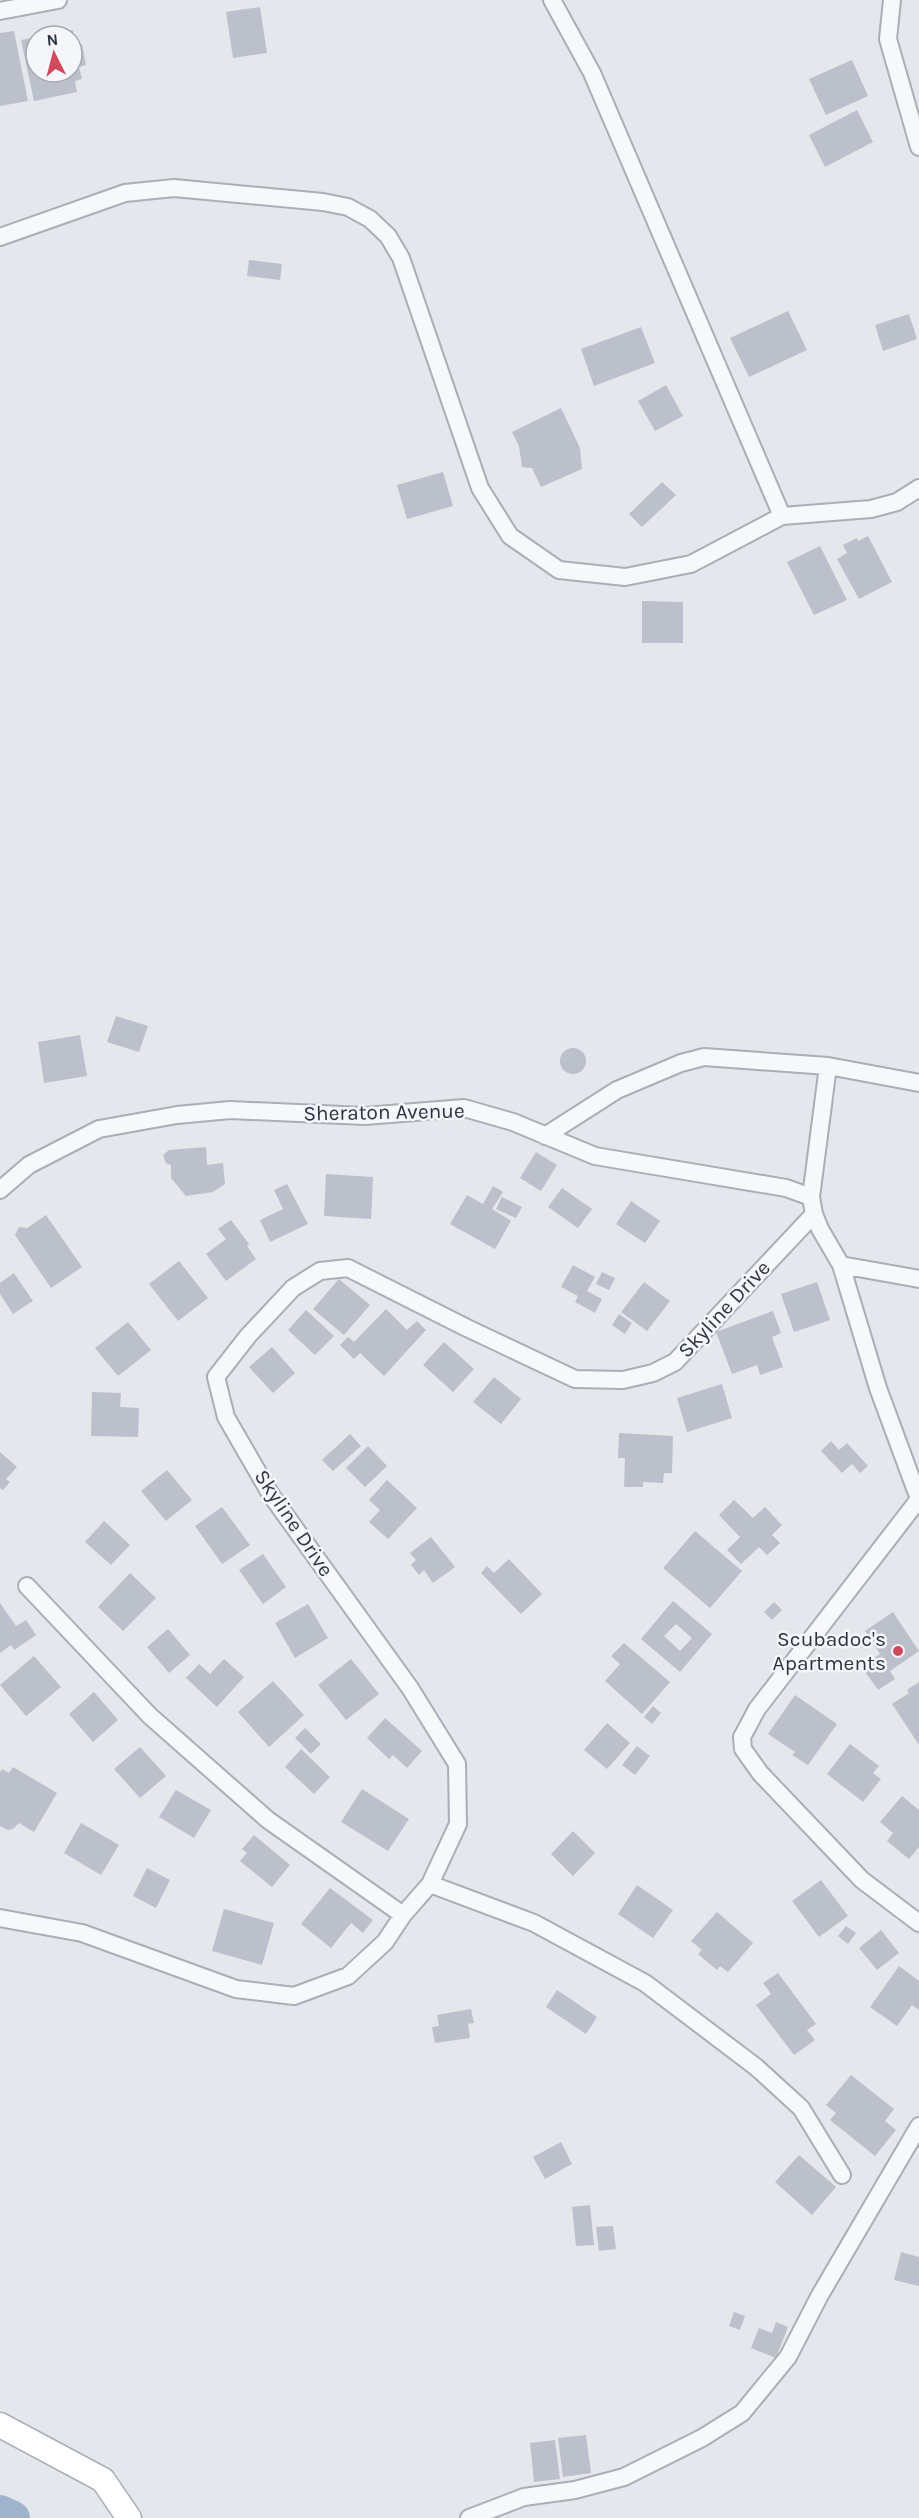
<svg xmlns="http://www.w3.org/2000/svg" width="919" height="2518" font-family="Karla,sans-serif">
<rect width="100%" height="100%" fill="#e4e7ec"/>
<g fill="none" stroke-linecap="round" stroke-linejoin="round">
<path stroke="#9fb4cc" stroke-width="34" d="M 0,2512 L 13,2518"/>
</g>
<path fill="#bbc0ca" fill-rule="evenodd" d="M 260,7 L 267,53 L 233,58 L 226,12 Z
M 47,30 L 56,33 L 73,30 L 76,46 L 82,44 L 86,65 L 79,67 L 82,79 L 75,81 L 77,92 L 34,101 L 21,40 L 36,37 L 36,72 L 72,72 L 72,36 L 39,36 Z
M 14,31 L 28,101 L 0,106 L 0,33 Z
M 852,60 L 868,96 L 826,115 L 809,79 Z
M 857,110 L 873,142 L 825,167 L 809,135 Z
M 249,260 L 282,264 L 280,280 L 247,276 Z
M 788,311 L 807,350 L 749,377 L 730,338 Z
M 909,314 L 917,339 L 883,351 L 875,325 Z
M 641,327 L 655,363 L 594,386 L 581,349 Z
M 666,385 L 683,416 L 655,431 L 638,401 Z
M 561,408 L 580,448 L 582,469 L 541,487 L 532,468 L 522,467 L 519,446 L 512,432 Z
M 443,472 L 453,506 L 407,519 L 397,485 Z
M 662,482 L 676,495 L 642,527 L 629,514 Z
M 868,536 L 892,582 L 859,599 L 837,559 L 847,553 L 843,545 L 857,538 L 858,541 Z
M 820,546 L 847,600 L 814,615 L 787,562 Z
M 642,601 L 683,602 L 683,643 L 642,643 Z
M 116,1016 L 148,1026 L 139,1052 L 107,1042 Z
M 80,1035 L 87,1076 L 44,1083 L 38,1042 Z
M560 1061a13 13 0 1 1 26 0a13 13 0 1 1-26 0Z
M 206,1147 L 207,1165 L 223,1163 L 225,1184 L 213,1192 L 186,1196 L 171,1178 L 171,1165 L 166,1163 L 163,1155 L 169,1150 Z
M 536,1152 L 557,1165 L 541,1191 L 520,1178 Z
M 326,1174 L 373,1177 L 371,1219 L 324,1216 Z
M 287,1184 L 308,1224 L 270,1242 L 260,1220 L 283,1209 L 274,1190 Z
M 493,1186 L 503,1192 L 492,1209 L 511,1221 L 495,1249 L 450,1224 L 467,1195 L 483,1204 Z
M 562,1188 L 592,1209 L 578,1228 L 548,1207 Z
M 502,1197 L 522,1207 L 516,1218 L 496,1209 Z
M 631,1201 L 660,1221 L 645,1243 L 616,1224 Z
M 46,1215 L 82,1267 L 51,1288 L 15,1235 L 19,1227 L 27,1228 Z
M 231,1220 L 249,1244 L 247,1246 L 256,1259 L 226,1281 L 206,1254 L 226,1239 L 218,1229 Z
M 179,1261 L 208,1298 L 178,1321 L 149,1284 Z
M 573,1265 L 595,1277 L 587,1291 L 602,1299 L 595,1313 L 575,1302 L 578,1296 L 561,1287 Z
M 602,1272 L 615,1278 L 609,1290 L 596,1284 Z
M 14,1273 L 33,1301 L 13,1314 L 0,1294 L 0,1283 Z
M 339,1279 L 370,1305 L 344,1335 L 313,1309 Z
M 644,1282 L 670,1301 L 647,1331 L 621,1312 Z
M 817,1282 L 830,1320 L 794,1332 L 781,1294 Z
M 386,1309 L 407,1330 L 417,1321 L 426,1330 L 384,1376 L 360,1353 L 354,1359 L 340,1345 L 348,1337 L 354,1342 Z
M 306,1310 L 334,1336 L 315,1355 L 288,1330 Z
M 773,1311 L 781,1333 L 772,1337 L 783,1367 L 760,1375 L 757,1365 L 732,1374 L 716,1332 Z
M 619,1314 L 632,1323 L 625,1334 L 612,1325 Z
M 128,1322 L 151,1350 L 118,1376 L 95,1348 Z
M 444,1342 L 474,1369 L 453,1392 L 423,1365 Z
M 272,1347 L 295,1373 L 273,1393 L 249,1367 Z
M 494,1377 L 521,1399 L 501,1424 L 473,1402 Z
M 722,1384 L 732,1418 L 687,1432 L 677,1398 Z
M 92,1392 L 121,1393 L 120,1407 L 139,1408 L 138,1437 L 91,1436 Z
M 619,1433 L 673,1436 L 672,1473 L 664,1473 L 663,1483 L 643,1482 L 643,1487 L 624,1487 L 625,1458 L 618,1458 Z
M 350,1434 L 361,1446 L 333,1471 L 322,1460 Z
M 831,1441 L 839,1450 L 847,1443 L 868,1466 L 860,1473 L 852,1464 L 842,1473 L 821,1451 Z
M 368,1446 L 387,1466 L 365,1487 L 346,1468 Z
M 0,1452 L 17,1467 L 6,1479 L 10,1482 L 3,1490 L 0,1488 Z
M 167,1470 L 192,1500 L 166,1521 L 141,1491 Z
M 387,1480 L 417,1508 L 388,1539 L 369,1522 L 380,1510 L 369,1500 Z
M 734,1500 L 753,1518 L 765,1507 L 782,1525 L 772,1535 L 780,1543 L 767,1555 L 759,1547 L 741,1564 L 727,1550 L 740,1537 L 719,1515 Z
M 222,1507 L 250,1545 L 222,1564 L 195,1526 Z
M 104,1521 L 130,1545 L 111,1565 L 85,1542 Z
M 695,1531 L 742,1571 L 710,1608 L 663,1568 Z
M 431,1537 L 455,1567 L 433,1583 L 424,1570 L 419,1575 L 411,1565 L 416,1560 L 410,1553 Z
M 263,1554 L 286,1587 L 263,1604 L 239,1570 Z
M 509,1559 L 542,1594 L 521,1614 L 481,1573 L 487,1566 L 494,1573 Z
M 130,1573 L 156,1598 L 123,1631 L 98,1607 Z
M 673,1601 L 712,1634 L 680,1672 L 641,1639 ZM 676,1624 L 692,1638 L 680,1651 L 664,1636 Z
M 774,1602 L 782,1610 L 772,1620 L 764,1612 Z
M 0,1603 L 16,1626 L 26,1620 L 36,1635 L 14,1650 L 11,1645 L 0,1653 Z
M 308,1604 L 328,1638 L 295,1658 L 275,1623 Z
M 893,1612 L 919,1651 L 890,1671 L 895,1679 L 878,1690 L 861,1666 L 880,1654 L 865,1631 Z
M 168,1629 L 190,1655 L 169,1673 L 147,1647 Z
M 624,1643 L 670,1682 L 642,1714 L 605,1681 L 620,1664 L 611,1656 Z
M 34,1656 L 61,1687 L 26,1716 L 0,1685 Z
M 224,1659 L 244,1677 L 217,1707 L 186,1678 L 199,1664 L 210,1674 Z
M 351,1659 L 379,1694 L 346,1720 L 318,1685 Z
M 273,1681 L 304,1715 L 269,1747 L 238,1712 Z
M 919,1682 L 919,1745 L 892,1704 L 909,1693 L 907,1690 Z
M 94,1692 L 118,1720 L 93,1742 L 69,1714 Z
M 795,1695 L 837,1724 L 808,1765 L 792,1755 L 795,1752 L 768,1734 Z
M 653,1706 L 661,1713 L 652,1724 L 644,1717 Z
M 385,1718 L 422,1751 L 407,1768 L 393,1755 L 389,1759 L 367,1738 Z
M 607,1723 L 630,1743 L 607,1769 L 584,1750 Z
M 305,1728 L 321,1744 L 311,1754 L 295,1738 Z
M 850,1744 L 879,1766 L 873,1773 L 881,1779 L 863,1802 L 827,1774 Z
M 637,1746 L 650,1756 L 635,1775 L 622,1765 Z
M 140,1747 L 166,1776 L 140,1798 L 114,1769 Z
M 301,1749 L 330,1777 L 314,1794 L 285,1767 Z
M 13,1767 L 57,1793 L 34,1832 L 19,1823 L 13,1829 L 8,1830 L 0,1826 L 0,1772 L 2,1769 L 9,1773 Z
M 362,1789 L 409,1819 L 388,1851 L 341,1822 Z
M 176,1790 L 211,1810 L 194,1838 L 159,1817 Z
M 902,1796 L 919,1810 L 919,1847 L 909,1859 L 887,1841 L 893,1833 L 880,1822 Z
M 81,1823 L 119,1845 L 101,1875 L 64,1853 Z
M 573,1831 L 595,1853 L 573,1876 L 551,1854 Z
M 254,1835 L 290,1865 L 272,1887 L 240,1861 L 247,1853 L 242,1849 Z
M 147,1868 L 170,1880 L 156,1908 L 133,1896 Z
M 821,1880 L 848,1916 L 819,1937 L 792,1901 Z
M 637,1885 L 673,1910 L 653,1938 L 618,1914 Z
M 330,1888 L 373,1920 L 363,1933 L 351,1923 L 331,1948 L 301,1924 Z
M 224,1909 L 274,1923 L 262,1965 L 212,1951 Z
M 717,1912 L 753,1943 L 728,1972 L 720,1966 L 717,1970 L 698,1954 L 702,1950 L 691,1941 Z
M 846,1926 L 856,1933 L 848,1944 L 838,1936 Z
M 881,1930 L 899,1953 L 877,1970 L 859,1948 Z
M 899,1966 L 919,1981 L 919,2010 L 912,2005 L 897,2026 L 870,2007 Z
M 778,1973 L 816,2024 L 807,2030 L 815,2040 L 794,2055 L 756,2005 L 771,1994 L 763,1983 Z
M 557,1990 L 597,2017 L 586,2034 L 546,2007 Z
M 471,2009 L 474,2023 L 468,2024 L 470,2038 L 435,2043 L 432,2027 L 439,2026 L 437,2015 Z
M 851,2075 L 894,2109 L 885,2121 L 896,2130 L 875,2156 L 830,2120 L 836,2113 L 826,2105 Z
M 561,2142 L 572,2164 L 545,2179 L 533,2157 Z
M 799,2155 L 836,2187 L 812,2215 L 775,2182 Z
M 590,2205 L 594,2245 L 576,2246 L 572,2207 Z
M 613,2226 L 616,2249 L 599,2251 L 596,2227 Z
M 901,2252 L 919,2257 L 919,2286 L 894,2280 Z
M 734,2312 L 745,2316 L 740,2330 L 729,2326 Z
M 776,2322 L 788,2327 L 776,2358 L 751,2348 L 759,2328 L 772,2333 Z
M 586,2435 L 591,2473 L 563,2477 L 558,2438 Z
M 555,2440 L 560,2479 L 534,2482 L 530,2443 Z"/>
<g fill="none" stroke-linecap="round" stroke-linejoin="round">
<defs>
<path id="street" d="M 552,0 L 592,73 L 782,516
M 892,0 L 888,39 L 919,147
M 0,11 L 58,0
M 0,237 L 125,193 L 174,188 L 323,202 L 348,207 L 370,219 L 388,236 L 401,258 L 480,488 L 510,536 L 559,570 L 625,577 L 691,564 L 782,516 L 871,509 L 897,502 L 919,488
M 828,1066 L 811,1197 L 814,1214 L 820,1229 L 841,1265 L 878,1388 L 919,1499
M 545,1136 L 617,1090 L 681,1063 L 704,1057 L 828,1066 L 919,1083
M 0,1190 L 29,1165 L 99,1129 L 177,1115 L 230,1110 L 365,1116 L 464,1108 L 513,1122 L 595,1156 L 786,1188 L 811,1197
M 841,1265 L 919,1279
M 919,1499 L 757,1709 L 742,1737 L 743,1749 L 760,1773 L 862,1880 L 919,1923
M 27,1586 L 150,1716 L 268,1820 L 403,1915
M 430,1884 L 534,1923 L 645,1983 L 756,2067 L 801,2108 L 842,2175
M 0,1918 L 82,1933 L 236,1989 L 294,1996 L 348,1976 L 385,1942 L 403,1915 L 430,1884 L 458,1824 L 457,1764 L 410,1688 L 271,1495 L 226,1417 L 216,1377 L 248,1336 L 293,1288 L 320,1271 L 348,1268 L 467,1328 L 575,1379 L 623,1380 L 653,1373 L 675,1362 L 814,1214
M 469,2518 L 524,2497 L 575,2490 L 624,2477 L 702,2438 L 742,2413 L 788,2357 L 820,2295 L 919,2126"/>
<path id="secondary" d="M 0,2425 L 103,2480 L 129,2518"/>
</defs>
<use href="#street" stroke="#a9aeb7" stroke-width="20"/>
<use href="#secondary" stroke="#a9aeb7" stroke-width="27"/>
<use href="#street" stroke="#f7f8fa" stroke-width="16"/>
<use href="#secondary" stroke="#fff" stroke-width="24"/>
</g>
<circle fill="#d1495b" stroke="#f4f6f9" stroke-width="2" cx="898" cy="1651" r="6"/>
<g text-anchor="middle" stroke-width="5" stroke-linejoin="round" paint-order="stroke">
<g font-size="21" fill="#2b3445" stroke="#f4f6f9">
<text transform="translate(384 1112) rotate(-1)" y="7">Sheraton Avenue</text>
<text transform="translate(724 1309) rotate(-47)" y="7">Skyline Drive</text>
<text transform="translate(294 1523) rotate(56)" y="7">Skyline Drive</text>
</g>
<g font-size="21" fill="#2b3445" stroke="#f4f6f9" text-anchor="end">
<text x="886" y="1646">Scubadoc's<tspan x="886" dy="24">Apartments</tspan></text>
</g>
</g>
<g transform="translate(54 54) rotate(354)"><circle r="28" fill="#f4f6f9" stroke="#a4a8b1" stroke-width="1.5"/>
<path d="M0-4.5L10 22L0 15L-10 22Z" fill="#d1495b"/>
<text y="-9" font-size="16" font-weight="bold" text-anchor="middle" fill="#2b3445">N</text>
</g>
</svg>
